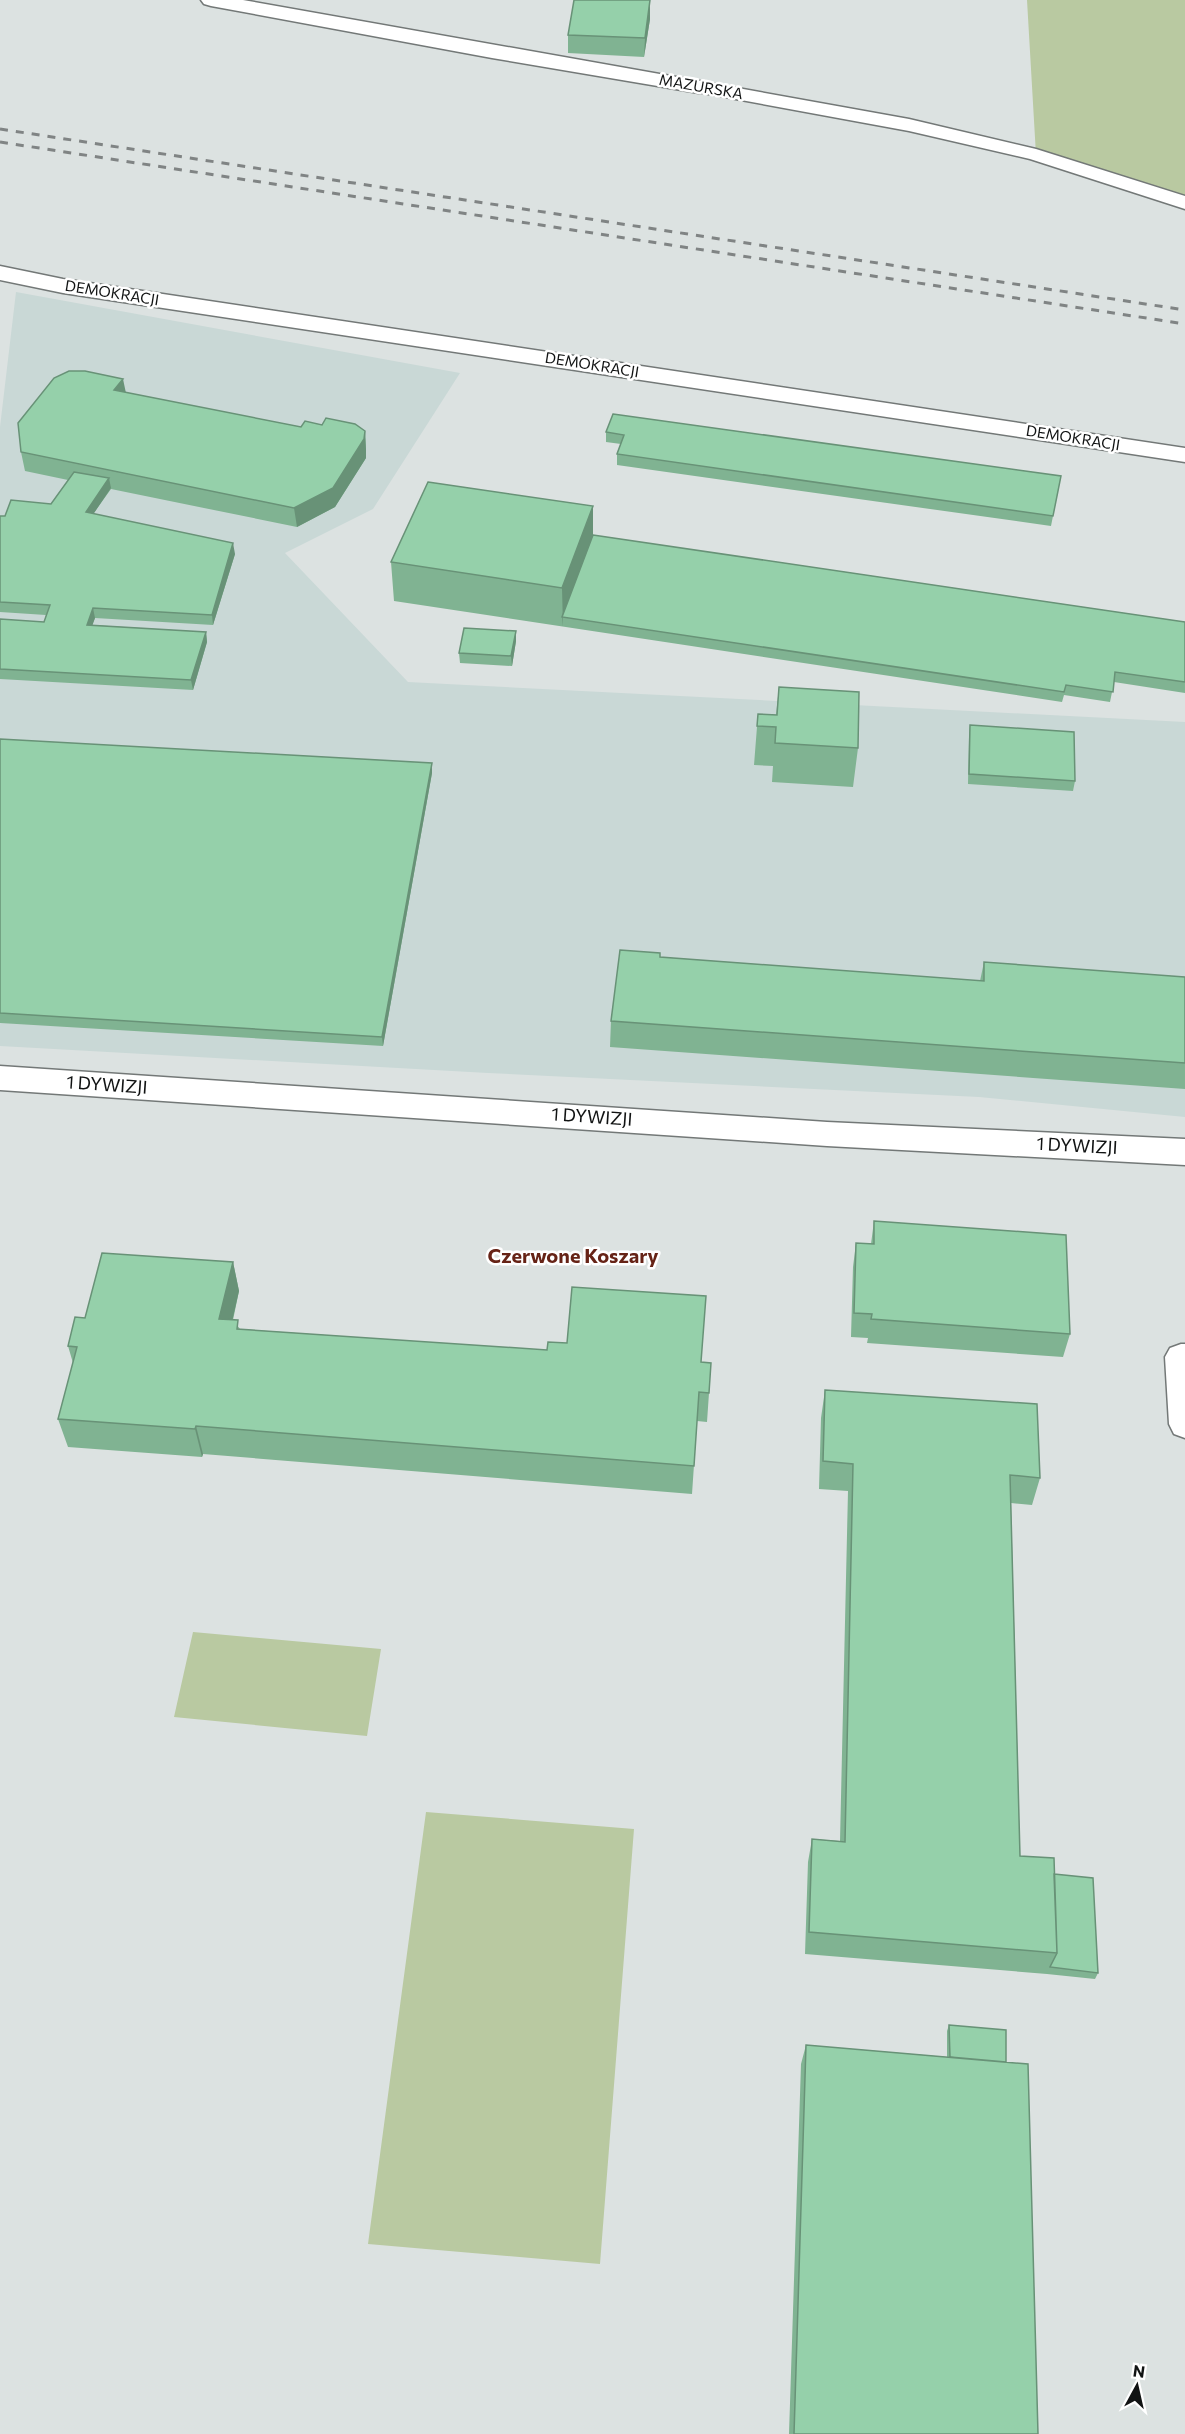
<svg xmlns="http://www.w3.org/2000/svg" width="1185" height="2434" font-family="Commissioner,sans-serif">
<rect width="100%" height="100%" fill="#dce2e1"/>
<path fill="#c9d8d6" d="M 16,292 L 460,373 L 373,509 L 285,553 L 408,682 L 1185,722 L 1185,1117 L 979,1097 L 488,1073 L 0,1046 L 0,427 Z"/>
<path fill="#b9c9a1" d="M 1027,0 L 1185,0 L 1185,203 L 1036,155 Z
M 193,1632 L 381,1649 L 367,1736 L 174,1717 Z
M 426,1812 L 634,1829 L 600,2264 L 368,2244 Z"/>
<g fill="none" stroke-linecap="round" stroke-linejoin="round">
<defs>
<path id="service" d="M 699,81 L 909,119 L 1036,149 L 1185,196 L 1185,209 L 1030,159 L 909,131 L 692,91 L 690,87 L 692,83 Z
M 1181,1344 L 1185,1344 L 1185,1438 L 1174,1434 L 1169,1424 L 1165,1357 L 1170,1348 Z"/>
<path id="minor" d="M 201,0 L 243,0 L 699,81 L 706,83 L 709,87 L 706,91 L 699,93 L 492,58 L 211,6 L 204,4 Z
M 0,266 L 63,279 L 1185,448 L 1185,462 L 63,293 L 0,280 Z
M 0,1066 L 827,1122 L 1185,1139 L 1185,1165 L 827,1146 L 0,1090 Z"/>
</defs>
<use href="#service" stroke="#737877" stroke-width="3"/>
<use href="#minor" stroke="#737877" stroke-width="3"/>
<use href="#service" fill="#fff" fill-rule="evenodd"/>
<use href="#minor" fill="#fff" fill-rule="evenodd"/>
<path stroke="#808484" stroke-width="3" stroke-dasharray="8 8" stroke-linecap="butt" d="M 0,129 L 1185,310
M 0,142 L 1185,324"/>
</g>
<path fill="#80b392" d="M 650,19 L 644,57 L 568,53 L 568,35 Z
M 126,393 L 301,427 L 322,425 L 365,431 L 366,450 L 366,458 L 335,507 L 297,527 L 111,489 L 93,514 L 235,554 L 213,625 L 95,618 L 92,625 L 206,632 L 207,642 L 193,690 L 0,679 L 0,619 L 44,622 L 46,615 L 0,612 L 0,516 L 5,516 L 51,504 L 68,480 L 25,471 L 21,452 Z
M 606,432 L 1061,476 L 1051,526 L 617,465 L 617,454 L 621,444 L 606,442 Z
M 593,535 L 1185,622 L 1185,693 L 1114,682 L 1110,702 L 1064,695 L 1062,702 L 394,601 L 391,562 Z
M 516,631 L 516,641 L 512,666 L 460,663 L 459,653 Z
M 779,687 L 858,748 L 853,787 L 772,782 L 773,766 L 754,765 L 758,714 L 776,715 Z
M 970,725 L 1075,781 L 1073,791 L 968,784 L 969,735 Z
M 0,739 L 432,773 L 383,1046 L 0,1023 Z
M 660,957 L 980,981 L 984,962 L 1185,977 L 1185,1089 L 610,1047 L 611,1021 Z
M 874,1221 L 1070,1334 L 1063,1357 L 867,1343 L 868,1338 L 851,1337 L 853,1267 L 856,1243 L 871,1244 Z
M 233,1262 L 239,1291 L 233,1320 L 240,1329 L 701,1362 L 709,1393 L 707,1422 L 697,1421 L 692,1494 L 203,1454 L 202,1457 L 68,1447 L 58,1419 L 73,1363 L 68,1346 L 85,1318 Z
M 825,1390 L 1040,1478 L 1032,1505 L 1011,1503 L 1020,1856 L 1054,1874 L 1098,1973 L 1095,1979 L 1047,1974 L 805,1954 L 808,1862 L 812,1839 L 840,1841 L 848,1491 L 819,1489 L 821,1418 Z
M 949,2025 L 1006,2062 L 1038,2434 L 789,2434 L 801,2064 L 806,2045 L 947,2057 L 947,2031 Z"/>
<path fill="#689277" d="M 650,0 L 650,19 L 644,57 L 645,38 Z
M 123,379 L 127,398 L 114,390 Z
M 365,431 L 366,450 L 366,458 L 335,507 L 297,527 L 294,508 Z
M 109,478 L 111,488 L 88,522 L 86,512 Z
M 593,506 L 593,545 L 562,617 L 563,627 L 562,588 Z
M 233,543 L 235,554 L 213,625 L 212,615 Z
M 93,608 L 95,618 L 89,635 L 87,625 Z
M 516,631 L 516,641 L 512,666 L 511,656 Z
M 206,632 L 207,642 L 193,690 L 191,680 Z
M 432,763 L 432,773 L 383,1046 L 382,1037 Z
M 233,1262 L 239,1291 L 226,1348 L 219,1319 Z
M 196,1426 L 203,1454 L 202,1457 L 195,1429 Z"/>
<path fill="#95d0aa" stroke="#689277" stroke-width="1.5" d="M 574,0 L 650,0 L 645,38 L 568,35 Z
M 69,371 L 85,371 L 123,379 L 114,390 L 301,427 L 305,421 L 322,425 L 326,418 L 355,424 L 365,431 L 364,439 L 333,488 L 294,508 L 21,452 L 18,423 L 54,378 Z
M 613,414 L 1061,476 L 1053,516 L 617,454 L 624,435 L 606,432 Z
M 74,472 L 109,478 L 86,512 L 233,543 L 212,615 L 93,608 L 87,625 L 206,632 L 191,680 L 0,669 L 0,619 L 44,622 L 50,605 L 0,602 L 0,516 L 5,516 L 11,500 L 51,504 Z
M 428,482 L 593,506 L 562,588 L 391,562 Z
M 593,535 L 1185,622 L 1185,682 L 1115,672 L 1113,692 L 1066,685 L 1064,692 L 562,617 Z
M 464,628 L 516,631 L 511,656 L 459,653 Z
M 779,687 L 859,692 L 858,748 L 775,743 L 776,727 L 757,726 L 758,714 L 777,715 Z
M 970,725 L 1074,732 L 1075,781 L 969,774 Z
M 0,739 L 432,763 L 382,1037 L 0,1013 Z
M 620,950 L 660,953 L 660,957 L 984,981 L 984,962 L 1185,977 L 1185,1063 L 611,1021 Z
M 874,1221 L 1066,1235 L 1070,1334 L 871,1319 L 872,1314 L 854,1313 L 856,1243 L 874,1244 Z
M 102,1253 L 233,1262 L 219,1319 L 238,1320 L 237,1329 L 547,1350 L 548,1342 L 567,1343 L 572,1287 L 706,1296 L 701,1362 L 711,1363 L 709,1393 L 699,1392 L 694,1466 L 196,1426 L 195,1429 L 58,1419 L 77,1347 L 68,1346 L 75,1317 L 85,1318 Z
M 825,1390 L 1037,1404 L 1040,1478 L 1010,1475 L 1020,1856 L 1054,1858 L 1057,1953 L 809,1932 L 812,1839 L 845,1842 L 853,1464 L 823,1461 Z
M 1054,1874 L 1093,1878 L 1098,1973 L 1050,1967 L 1057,1953 Z
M 949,2025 L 1006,2030 L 1006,2062 L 950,2057 Z
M 806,2045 L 1028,2064 L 1038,2434 L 794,2434 Z"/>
<g text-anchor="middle" stroke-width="5" stroke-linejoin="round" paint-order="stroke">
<g font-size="15" fill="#111313" stroke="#fff">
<text transform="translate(701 87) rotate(10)" y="5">MAZURSKA</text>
<text transform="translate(112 293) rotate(9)" y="5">DEMOKRACJI</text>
<text transform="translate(592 365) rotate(9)" y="5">DEMOKRACJI</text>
<text transform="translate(1073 438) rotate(9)" y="5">DEMOKRACJI</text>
</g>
<g font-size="18" fill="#111313" stroke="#fff">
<text transform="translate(107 1085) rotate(4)" y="6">1 DYWIZJI</text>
<text transform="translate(592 1117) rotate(4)" y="6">1 DYWIZJI</text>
<text transform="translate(1077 1146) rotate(3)" y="6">1 DYWIZJI</text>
</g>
<g font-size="20" font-weight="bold" fill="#662316" stroke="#fff">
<text x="573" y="1263">Czerwone Koszary</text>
</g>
</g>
<g transform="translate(1137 2386) rotate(8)" stroke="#ffffff" stroke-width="4.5" paint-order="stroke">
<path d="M0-4.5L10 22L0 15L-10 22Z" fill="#111313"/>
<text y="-9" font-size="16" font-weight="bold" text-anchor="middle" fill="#111313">N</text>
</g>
</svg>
